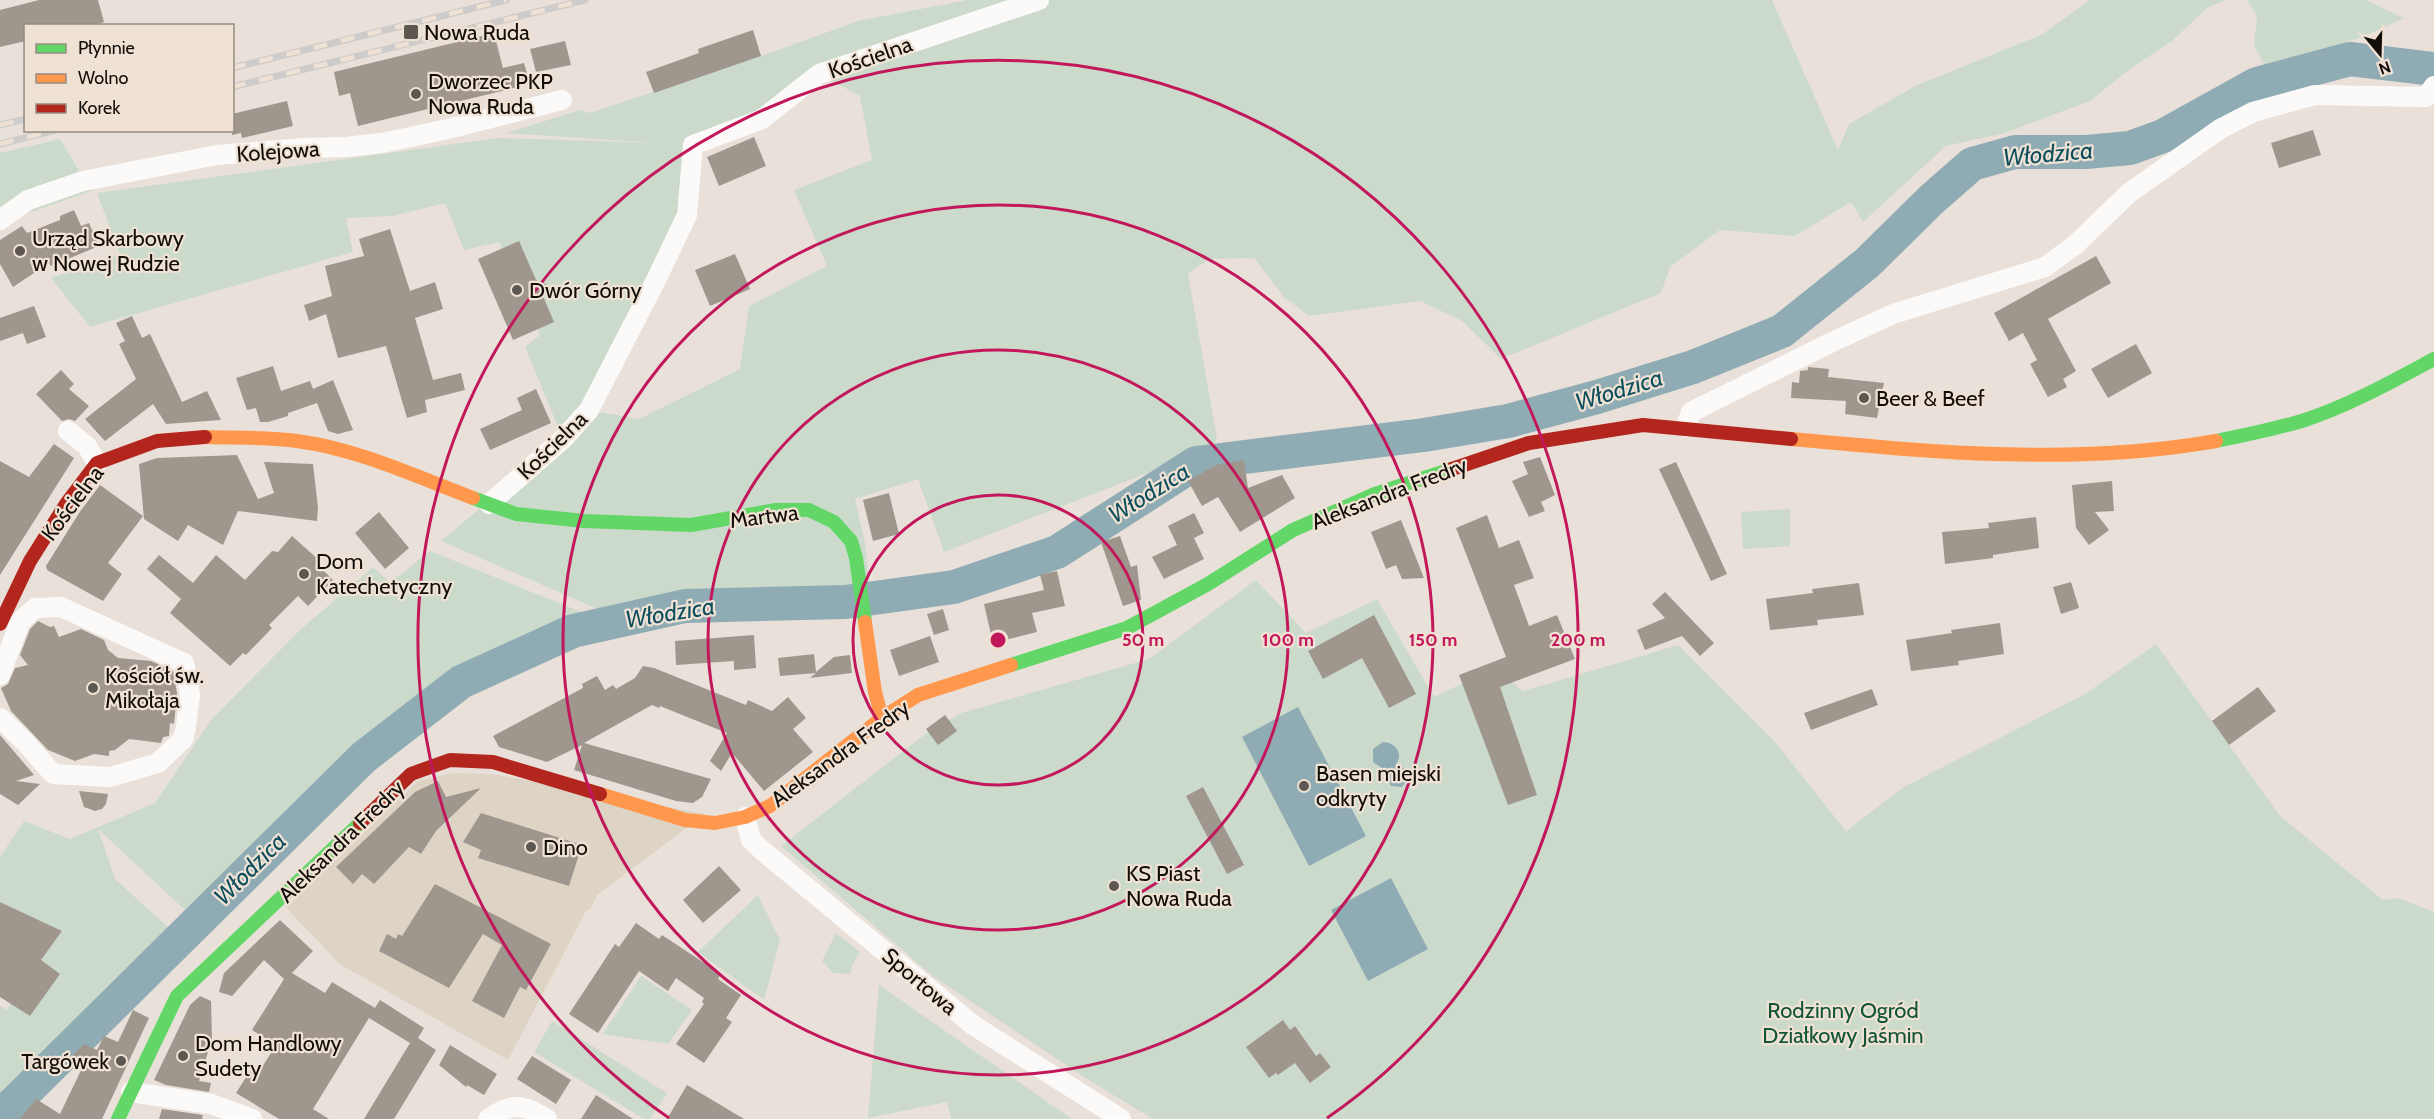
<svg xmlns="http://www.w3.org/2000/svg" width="2434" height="1119" font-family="Cabin,sans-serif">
<rect width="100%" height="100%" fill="#e9e1d9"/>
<path fill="#ddd4c5" d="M 453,773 L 493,774 L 705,814 L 597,895 L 592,907 L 586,911 L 508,1060 L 341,965 L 286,908 L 418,781 Z"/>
<path fill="#ccdacc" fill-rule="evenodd" d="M 967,0 L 1772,0 L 1838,150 L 1849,124 L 1917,85 L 2041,35 L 2090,0 L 2226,0 L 2207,8 L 2172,41 L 2130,69 L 2090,101 L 2005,133 L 1946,146 L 1863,222 L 1851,202 L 1795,236 L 1720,230 L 1670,267 L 1661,293 L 1501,359 L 1462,321 L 1420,301 L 1309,316 L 1284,297 L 1254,258 L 1209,259 L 1188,274 L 1217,438 L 1212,448 L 944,552 L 918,479 L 855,499 L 865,543 L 870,595 L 845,602 L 685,606 L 573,631 L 461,682 L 364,757 L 10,1107 L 3,1119 L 0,1119 L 0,1006 L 8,1010 L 10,1003 L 59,975 L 41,960 L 62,931 L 0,902 L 0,857 L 24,821 L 70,839 L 155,803 L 211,720 L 300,630 L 373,567 L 390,583 L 430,551 L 589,615 L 600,610 L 441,541 L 563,439 L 525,347 L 540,335 L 499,242 L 464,250 L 445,203 L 392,216 L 346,218 L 353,252 L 90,327 L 51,278 L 120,255 L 97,193 L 498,138 L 657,143 L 506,133 L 580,110 L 590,113 L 761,56 L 858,21 ZM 819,74 L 860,96 L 872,160 L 794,190 L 827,266 L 749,306 L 740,369 L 639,419 L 589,410 L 687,215 L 693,145 L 762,119 ZM 98,829 L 185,910 L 169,928 L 115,879 Z
M 2247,0 L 2366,0 L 2404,18 C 2360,40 2313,55 2266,68 L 2254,45 L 2257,16 Z
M 60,139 L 91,191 L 0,223 L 0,153 Z
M 1790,509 L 1790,546 L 1743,549 L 1741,512 Z
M 1256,580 L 1306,633 L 1377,599 L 1434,697 L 1494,668 L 1523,691 L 1678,645 L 1776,743 L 1846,831 L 1904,787 L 2085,694 L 2156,644 L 2281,817 L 2383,900 L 2398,898 L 2434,912 L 2434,1119 L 1153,1119 L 1090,1081 L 934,977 L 781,846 L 924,735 L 961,713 L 1149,659 Z
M 758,895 L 780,940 L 764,1000 L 698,952 Z
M 836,933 L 860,952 L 852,966 L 850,974 L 833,973 L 822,961 Z
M 641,976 L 692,1010 L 668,1044 L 603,1034 Z
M 879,985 L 1072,1119 L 951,1119 L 947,1102 L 868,1118 Z
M 552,1021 L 667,1093 L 650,1119 L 644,1119 L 534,1052 Z"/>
<path fill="#8facb5" d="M 1298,707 L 1366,836 L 1309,866 L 1242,737 Z
M 1383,742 C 1397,743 1404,754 1395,766 L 1404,768 L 1409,778 L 1402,787 L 1391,786 L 1386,776 L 1389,769 L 1383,769 L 1373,762 L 1373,749 Z
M 1391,878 L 1428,949 L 1368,981 L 1331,910 Z"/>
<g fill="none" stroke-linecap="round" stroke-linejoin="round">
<path stroke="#8facb5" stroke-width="34" d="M 3,1119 L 10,1107 L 364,757 L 461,682 L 573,631 L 685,606 L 845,602 L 954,587 L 1057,552 L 1196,463 L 1424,435 L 1508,421 L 1597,397 L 1693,367 L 1782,331 L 1867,263 L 1931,200 L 1972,164 L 2015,152 L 2086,152 L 2130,148 L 2163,136 L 2257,84 L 2350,59 L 2434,69"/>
</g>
<path fill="#9f978e" d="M 39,0 L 98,0 L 104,22 L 90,26 L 26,26 L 26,41 L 0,47 L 0,10 Z
M 753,30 L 761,56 L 654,93 L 646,72 L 699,53 L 698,49 Z
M 494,33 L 503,68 L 524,63 L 530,84 L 358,126 L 350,93 L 339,96 L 334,72 Z
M 565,41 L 571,65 L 536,72 L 530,49 Z
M 287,101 L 293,126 L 242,138 L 241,133 L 232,135 L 232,114 Z
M 2313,130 L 2321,155 L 2279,168 L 2271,143 Z
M 754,137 L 766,166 L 719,186 L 707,157 Z
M 74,210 L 81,226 L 89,223 L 99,246 L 51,266 L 49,263 L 13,287 L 0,264 L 0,240 L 22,226 L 27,233 L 60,220 L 60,216 Z
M 390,229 L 410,291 L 435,282 L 443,309 L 415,318 L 433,380 L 461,373 L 465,390 L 425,400 L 427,412 L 407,418 L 386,346 L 338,358 L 326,314 L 309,321 L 304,305 L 332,296 L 325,266 L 364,256 L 359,239 Z
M 519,241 L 536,280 L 548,285 L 542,294 L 554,322 L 513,340 L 478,259 Z
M 735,254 L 750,289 L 710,306 L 695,270 Z
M 2096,256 L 2111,283 L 2048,319 L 2076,371 L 2063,379 L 2067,387 L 2048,397 L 2030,364 L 2037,360 L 2023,333 L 2009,341 L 1994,313 Z
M 34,306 L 46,337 L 27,344 L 23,333 L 0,341 L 0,318 Z
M 132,316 L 142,338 L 150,334 L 182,402 L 207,391 L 221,420 L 166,424 L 153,404 L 105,441 L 85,419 L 136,379 L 119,344 L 125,341 L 116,323 Z
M 2136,344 L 2152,373 L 2108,398 L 2091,369 Z
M 273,366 L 281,391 L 310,381 L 313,389 L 333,380 L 353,430 L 338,434 L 328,431 L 317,403 L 288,413 L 288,416 L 268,422 L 260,422 L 256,408 L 247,410 L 236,378 Z
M 1808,367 L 1829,369 L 1828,377 L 1884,383 L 1877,418 L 1845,414 L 1846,401 L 1791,398 L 1792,382 L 1799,383 L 1800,371 L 1808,370 Z
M 61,370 L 74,384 L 69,389 L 89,406 L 75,421 L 69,419 L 62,421 L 36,394 Z
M 536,389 L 551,423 L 490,450 L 480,429 L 522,410 L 517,398 Z
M 54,444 L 74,458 L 0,575 L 0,461 L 29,477 Z
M 237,455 L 258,499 L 274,493 L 264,462 L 313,464 L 318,508 L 317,521 L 238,511 L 223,545 L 188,525 L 178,541 L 144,519 L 139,464 L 157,458 Z
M 1540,457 L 1555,495 L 1541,502 L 1545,511 L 1529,517 L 1512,481 L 1528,474 L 1523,462 Z
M 1244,460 L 1248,488 L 1282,475 L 1295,498 L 1240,532 L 1218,497 L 1202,506 L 1188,481 L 1216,465 Z
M 1676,462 L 1727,574 L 1711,581 L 1659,469 Z
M 2112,481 L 2114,511 L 2095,512 L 2109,530 L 2089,545 L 2076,528 L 2072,485 Z
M 100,485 L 143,516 L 108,563 L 122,574 L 103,601 L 47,570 L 46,566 L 79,513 Z
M 889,493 L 899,534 L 873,541 L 863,500 Z
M 379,512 L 409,548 L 385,569 L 355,533 Z
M 1194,513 L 1204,533 L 1194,538 L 1204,559 L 1164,579 L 1152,557 L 1177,545 L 1168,526 Z
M 1487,515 L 1499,548 L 1519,540 L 1534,578 L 1514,585 L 1529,626 L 1557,615 L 1575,659 L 1500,687 L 1537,795 L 1508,805 L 1459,675 L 1506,657 L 1456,528 Z
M 2036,517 L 2039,548 L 1993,555 L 1993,558 L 1945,564 L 1942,532 L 1989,528 L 1988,523 Z
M 1401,520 L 1424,578 L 1402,579 L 1396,565 L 1386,569 L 1371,532 Z
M 292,536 L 320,561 L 321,568 L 333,580 L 308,606 L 298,596 L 269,625 L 272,628 L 246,655 L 243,653 L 230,666 L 170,613 L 181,599 L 147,569 L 159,555 L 193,583 L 216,555 L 245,580 L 272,551 L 278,552 Z
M 1120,536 L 1131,567 L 1137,565 L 1141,600 L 1123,606 L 1101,542 Z
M 1057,571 L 1065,606 L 1032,613 L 1037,632 L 993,643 L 984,604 L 1044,590 L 1040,575 Z
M 2071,582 L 2079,608 L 2061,614 L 2053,587 Z
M 1859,583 L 1864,615 L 1817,620 L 1818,625 L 1770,630 L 1766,599 L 1813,593 L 1812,589 Z
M 1665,592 L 1714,643 L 1700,656 L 1682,636 L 1645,650 L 1637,630 L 1665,618 L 1652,604 Z
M 943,609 L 949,630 L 934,635 L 927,614 Z
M 1374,615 L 1416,694 L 1389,708 L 1362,658 L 1323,679 L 1308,651 Z
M 38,621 L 50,627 L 54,626 L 59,637 L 81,629 L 104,640 L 108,650 L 118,658 L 151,661 L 173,671 L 177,693 L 174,724 L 170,723 L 169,736 L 163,737 L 161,743 L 129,739 L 115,750 L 109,751 L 109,756 L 94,754 L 75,761 L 48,750 L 11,711 L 1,688 L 8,684 L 15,668 L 28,665 L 20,655 L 30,629 Z
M 2000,623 L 2004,654 L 1958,661 L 1959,665 L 1911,671 L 1906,640 L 1952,633 L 1951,630 Z
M 754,635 L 756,668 L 734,670 L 734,661 L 676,665 L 675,641 Z
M 930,636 L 939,662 L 899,676 L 890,650 Z
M 814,654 L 816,672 L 834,657 L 850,655 L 852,673 L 810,678 L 816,673 L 780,676 L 778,658 Z
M 643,666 L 654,668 L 746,705 L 748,700 L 772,711 L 788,697 L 806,718 L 793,729 L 813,752 L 764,791 L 732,753 L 721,771 L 710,761 L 727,733 L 660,706 L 659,708 L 652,705 L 584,743 L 711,779 L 702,797 L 693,803 L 676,801 L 574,770 L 582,745 L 547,762 L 499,747 L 493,736 L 583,688 L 582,684 L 597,676 L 605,690 L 613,685 L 616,689 L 635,678 Z
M 2258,687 L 2276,711 L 2229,745 L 2212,721 Z
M 1872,689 L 1878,705 L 1811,730 L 1804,713 Z
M 945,715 L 957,731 L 938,745 L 926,729 Z
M 0,735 L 34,775 L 16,781 L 40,784 L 18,805 L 0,794 Z
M 438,781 L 446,797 L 481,788 L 436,831 L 421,854 L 409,847 L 374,884 L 362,874 L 353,884 L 336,867 L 415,792 Z
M 1203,787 L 1244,865 L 1227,874 L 1186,796 Z
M 79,791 L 108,794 L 106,804 L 102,809 L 95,811 L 84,807 Z
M 481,813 L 582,845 L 569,886 L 478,858 L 481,850 L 463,842 Z
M 719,866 L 741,890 L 703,923 L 683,900 Z
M 435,884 L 551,944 L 526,990 L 520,987 L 504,1018 L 472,1001 L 502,945 L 483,934 L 449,988 L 379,951 L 387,934 L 396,939 L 398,934 L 402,936 Z
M 0,902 L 62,931 L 41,960 L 60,974 L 30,1016 L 0,997 Z
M 280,920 L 313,951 L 292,973 L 325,993 L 332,982 L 375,1008 L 371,1014 L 380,1000 L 424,1028 L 418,1038 L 436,1050 L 394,1119 L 364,1119 L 410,1043 L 369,1018 L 313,1109 L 329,1119 L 279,1119 L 236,1093 L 250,1071 L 257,1075 L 276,1045 L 252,1030 L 284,979 L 264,960 L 232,996 L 219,992 L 224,973 Z
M 636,923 L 659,939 L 662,935 L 721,974 L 718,979 L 741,995 L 726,1018 L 732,1022 L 704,1063 L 676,1044 L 704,1004 L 702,1002 L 704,998 L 676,978 L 668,991 L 639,971 L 598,1033 L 569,1014 L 615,944 L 619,947 Z
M 200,996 L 211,1001 L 212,1039 L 199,1081 L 211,1083 L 209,1092 L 166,1085 L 154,1080 L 190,1005 Z
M 133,1010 L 149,1018 L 102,1119 L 20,1119 L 36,1099 L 60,1114 L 85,1062 L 72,1056 L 84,1044 L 97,1050 L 104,1036 L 118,1042 Z
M 1283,1020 L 1290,1030 L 1295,1026 L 1316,1056 L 1320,1053 L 1331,1067 L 1310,1083 L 1295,1063 L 1278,1075 L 1276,1073 L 1269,1078 L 1246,1047 Z
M 450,1045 L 497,1074 L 484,1095 L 467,1085 L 466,1087 L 439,1065 Z
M 532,1056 L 571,1080 L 556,1104 L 517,1079 Z
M 687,1085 L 744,1119 L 667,1119 Z
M 596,1095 L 633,1119 L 581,1119 Z
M 162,1109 L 203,1115 L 202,1119 L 159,1119 Z"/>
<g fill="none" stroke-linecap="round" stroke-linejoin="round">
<path stroke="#fcfaf9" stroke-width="20" d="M 0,220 L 28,200 L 83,181 L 217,155 L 305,148 L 346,147 L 382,143 L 448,129 L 562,100
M 1686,427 L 1691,412 L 1830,343 L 1893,314 L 2045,267 L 2075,245 L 2129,193 L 2220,129 L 2253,112 L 2315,95 L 2426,97 L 2434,86
M 68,431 L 87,446 L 97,463
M 489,504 L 563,439 L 589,410 L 656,280 L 687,215 L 693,145 L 762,119 L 819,74 L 1039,0
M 0,675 L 20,622 L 35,608 L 61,607 L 184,663 L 190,695 L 186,727 L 183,739 L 158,763 L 110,777 L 53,774 L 25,742 L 0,718
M 745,817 L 751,840 L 763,851 L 973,1025 L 1121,1119
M 131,1092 L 211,1104 L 252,1119
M 488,1119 C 514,1102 521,1104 547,1119"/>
<path stroke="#63d668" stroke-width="14" d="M 2216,441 C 2246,435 2276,429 2305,420 C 2350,405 2393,381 2434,359
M 473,498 L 516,514 L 584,521 L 691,525 L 776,510 L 809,510 L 834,522 L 851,541 L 856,558 L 865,622
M 1011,665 L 1127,628 L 1208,584 L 1293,530 L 1375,494 L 1452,469
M 118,1119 L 177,996 L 360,823"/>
<path stroke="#ff974d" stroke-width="14" d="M 205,437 C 236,438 267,437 297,441 C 358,449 417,477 473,498
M 1791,439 C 1931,452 2076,466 2216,441
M 865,622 L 875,692 L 882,718
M 600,794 L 685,820 L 715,823 L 745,817 L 770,806 L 882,718 L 918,695 L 1011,665"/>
<path stroke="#b3261e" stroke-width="14" d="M 1452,469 L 1529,443 L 1643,425 L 1791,439
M 0,624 L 30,561 L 66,504 L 97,463 L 157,441 L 205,437
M 360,823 L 411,774 L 450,760 L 493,762 L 600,794"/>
<defs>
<path id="rail" d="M 232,68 L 506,0
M 232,87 L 585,0
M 0,125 L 26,119
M 0,144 L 56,130"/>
</defs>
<use href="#rail" stroke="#ceccca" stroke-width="7"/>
<use href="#rail" stroke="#efe1d3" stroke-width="4.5" stroke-dasharray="14" stroke-linecap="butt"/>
</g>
<g fill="none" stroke="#c2185b" stroke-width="3">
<circle cx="998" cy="640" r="145"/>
<circle cx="998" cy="640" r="290"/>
<circle cx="998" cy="640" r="435"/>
<path d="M669 1118A580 580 0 1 1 1327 1118"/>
</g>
<g fill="#5d5751" stroke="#efe1d3" stroke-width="2">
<rect x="403" y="24" width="16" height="16" rx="3"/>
<circle cx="416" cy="94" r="6"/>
<circle cx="20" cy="251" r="6"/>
<circle cx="517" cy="290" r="6"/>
<circle cx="1864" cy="398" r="6"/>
<circle cx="304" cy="574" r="6"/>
<circle cx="93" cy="688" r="6"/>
<circle cx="1304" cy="786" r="6"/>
<circle cx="531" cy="847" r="6"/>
<circle cx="1114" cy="886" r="6"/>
<circle cx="183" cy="1056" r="6"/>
<circle cx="121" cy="1061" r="6"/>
</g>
<g text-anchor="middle" stroke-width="4.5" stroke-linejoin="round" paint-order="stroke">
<g font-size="22" fill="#110d08" stroke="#efe1d3" text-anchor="start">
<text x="424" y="40">Nowa Ruda</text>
<text x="428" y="89">Dworzec PKP<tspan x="428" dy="25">Nowa Ruda</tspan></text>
<text x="32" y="246">Urząd Skarbowy<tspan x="32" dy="25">w Nowej Rudzie</tspan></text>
<text x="529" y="298">Dwór Górny</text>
<text x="1876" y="406">Beer &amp; Beef</text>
<text x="316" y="569">Dom<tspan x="316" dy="25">Katechetyczny</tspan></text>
<text x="105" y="683">Kościół św.<tspan x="105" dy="25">Mikołaja</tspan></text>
<text x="1316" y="781">Basen miejski<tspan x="1316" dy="25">odkryty</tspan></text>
<text x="543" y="855">Dino</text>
<text x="1126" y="881">KS Piast<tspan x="1126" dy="25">Nowa Ruda</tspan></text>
<text x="195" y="1051">Dom Handlowy<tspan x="195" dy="25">Sudety</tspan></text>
<text x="109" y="1069" text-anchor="end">Targówek</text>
</g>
<g font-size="22" fill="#110d08" stroke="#efe1d3">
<text transform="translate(870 57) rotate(-19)" y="8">Kościelna</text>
<text transform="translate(278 151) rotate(-4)" y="8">Kolejowa</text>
<text transform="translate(552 445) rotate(-44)" y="8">Kościelna</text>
<text transform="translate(1389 493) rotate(-21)" y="8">Aleksandra Fredry</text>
<text transform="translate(72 503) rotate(-53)" y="8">Kościelna</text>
<text transform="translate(764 516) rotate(-7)" y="8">Martwa</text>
<text transform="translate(840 753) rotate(-36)" y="8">Aleksandra Fredry</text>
<text transform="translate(341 841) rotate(-44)" y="8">Aleksandra Fredry</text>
<text transform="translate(920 981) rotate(40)" y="8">Sportowa</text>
</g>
<g font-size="22" fill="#105437" stroke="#efe1d3">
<text x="1843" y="1018">Rodzinny Ogród<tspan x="1843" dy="25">Działkowy Jaśmin</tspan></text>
</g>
<g font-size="24" font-style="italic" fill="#0d4e5e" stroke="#efe1d3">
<text transform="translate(2048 154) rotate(-5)" y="8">Włodzica</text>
<text transform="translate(1619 390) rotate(-17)" y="8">Włodzica</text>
<text transform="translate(1149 493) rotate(-32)" y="8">Włodzica</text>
<text transform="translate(670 613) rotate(-9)" y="8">Włodzica</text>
<text transform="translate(250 869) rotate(-45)" y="8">Włodzica</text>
</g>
</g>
<circle cx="998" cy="640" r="9" fill="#c2185b" stroke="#efe1d3" stroke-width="3"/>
<g font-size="18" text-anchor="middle" font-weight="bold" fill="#c2185b" stroke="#efe1d3" stroke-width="4.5" stroke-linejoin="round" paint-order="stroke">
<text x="1143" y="646">50 m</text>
<text x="1288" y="646">100 m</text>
<text x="1433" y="646">150 m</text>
<text x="1578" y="646">200 m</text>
</g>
<rect x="24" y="24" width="210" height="108" fill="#efe1d3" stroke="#968c82" stroke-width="1.5"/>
<rect x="36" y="44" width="30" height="9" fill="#63d668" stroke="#968c82" stroke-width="1.5"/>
<text x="78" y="54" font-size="18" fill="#110d08">Płynnie</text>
<rect x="36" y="74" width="30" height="9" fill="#ff974d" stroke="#968c82" stroke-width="1.5"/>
<text x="78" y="84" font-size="18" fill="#110d08">Wolno</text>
<rect x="36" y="104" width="30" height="9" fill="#b3261e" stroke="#968c82" stroke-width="1.5"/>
<text x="78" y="114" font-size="18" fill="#110d08">Korek</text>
<g transform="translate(2380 54) rotate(161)" stroke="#efe1d3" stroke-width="4.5" paint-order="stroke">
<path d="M0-4.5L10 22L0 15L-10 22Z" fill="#110d08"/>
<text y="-9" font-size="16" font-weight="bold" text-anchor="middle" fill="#110d08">N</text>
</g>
</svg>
